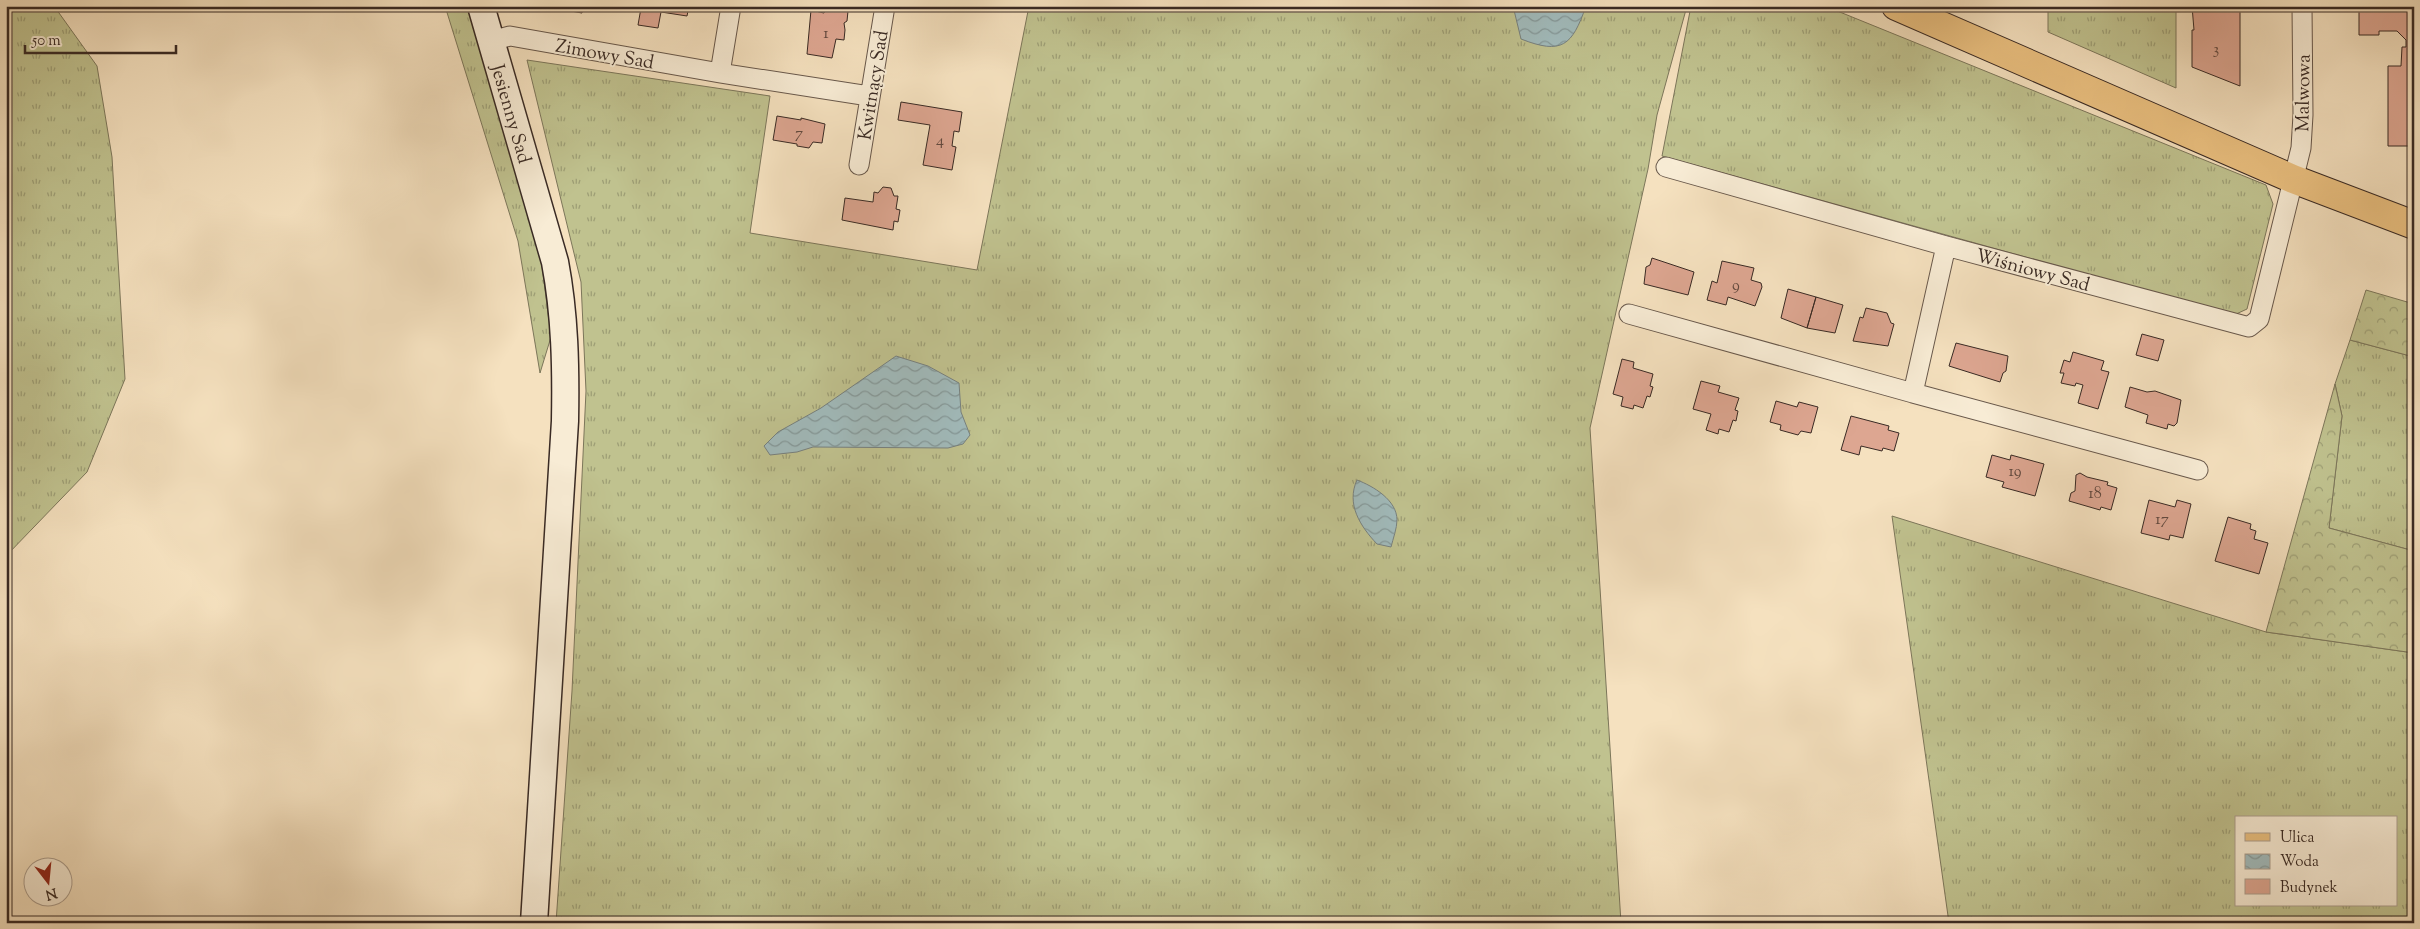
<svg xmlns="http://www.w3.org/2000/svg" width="2420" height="929" font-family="'Sorts Mill Goudy',serif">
<defs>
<pattern id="grass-tufts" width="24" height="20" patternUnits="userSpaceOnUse" patternTransform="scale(1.25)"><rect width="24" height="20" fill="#c0c28f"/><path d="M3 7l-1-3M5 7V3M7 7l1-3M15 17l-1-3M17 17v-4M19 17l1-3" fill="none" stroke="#9d9e75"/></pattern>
<pattern id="forest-crowns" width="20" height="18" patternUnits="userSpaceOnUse" patternTransform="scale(1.25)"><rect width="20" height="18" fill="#c0c28f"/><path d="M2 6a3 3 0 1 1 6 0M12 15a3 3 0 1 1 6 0" fill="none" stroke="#9d9e75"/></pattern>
<pattern id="water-waves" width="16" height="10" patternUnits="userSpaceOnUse" patternTransform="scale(1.25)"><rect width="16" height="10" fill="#a1bbbc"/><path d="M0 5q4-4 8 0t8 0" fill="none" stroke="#849899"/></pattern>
</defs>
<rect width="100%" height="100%" fill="#f5e1bf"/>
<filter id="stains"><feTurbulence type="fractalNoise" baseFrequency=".004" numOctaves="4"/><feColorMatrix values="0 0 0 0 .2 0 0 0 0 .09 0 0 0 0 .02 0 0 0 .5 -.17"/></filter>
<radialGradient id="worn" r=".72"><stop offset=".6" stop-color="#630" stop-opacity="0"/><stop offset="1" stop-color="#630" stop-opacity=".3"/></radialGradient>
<path fill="url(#grass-tufts)" stroke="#7c765a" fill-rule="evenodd" d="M 6,6 L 54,6 L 97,66 L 112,157 L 125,379 L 87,472 L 6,556 Z
M 445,6 L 467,6 L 541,258 L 551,337 L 540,373 L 518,241 Z
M 1029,6 L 1687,6 L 1657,115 L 1648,169 L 1590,428 L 1621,923 L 556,923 L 572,691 L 586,391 L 581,282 L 527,60 L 770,96 L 750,233 L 977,270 Z
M 1691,6 L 1825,6 L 2266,185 L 2273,204 L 2247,309 L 2234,315 L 1662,156 Z
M 2048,6 L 2176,6 L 2176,88 L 2048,32 Z
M 2350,340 L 2414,357 L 2414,551 L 2329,528 L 2342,416 L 2335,384 Z
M 1892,516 L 2266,632 L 2414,653 L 2414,923 L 1949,923 ZM 2236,818 L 2396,818 L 2396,905 L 2236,905 Z"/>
<path fill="url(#forest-crowns)" stroke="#7c765a" d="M 2366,290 L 2414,304 L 2414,357 L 2350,340 Z
M 2335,384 L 2342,416 L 2329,528 L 2414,551 L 2414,653 L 2266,632 Z"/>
<path fill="url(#water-waves)" stroke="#77817f" d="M 1513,6 L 1586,6 C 1572,46 1562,55 1521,39 Z
M 896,356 L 928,366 L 959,383 L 961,412 L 970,435 L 963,444 L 948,448 L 813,447 L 797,452 L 770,455 L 764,446 L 778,432 L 821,408 Z
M 1357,480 C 1373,486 1397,500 1397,520 C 1397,528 1393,539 1391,547 L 1377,544 C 1360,526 1346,504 1357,480 Z"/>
<path fill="#dda691" stroke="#392a24" d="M 543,6 L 583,6 L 582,13 Z
M 689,6 L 687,16 L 661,12 L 658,28 L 638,25 L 641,8 L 632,7 Z
M 827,6 L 848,11 L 847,21 L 844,23 L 845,30 L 844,40 L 836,39 L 832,58 L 807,54 L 811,10 L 824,13 Z
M 2192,6 L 2240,6 L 2240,86 L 2192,67 L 2192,30 L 2194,30 Z
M 2359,6 L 2414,6 L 2414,146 L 2388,146 L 2388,66 L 2401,66 L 2402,47 L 2406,47 L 2406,40 L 2397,31 L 2379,31 L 2379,35 L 2359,35 Z
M 901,102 L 962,112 L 959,132 L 954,131 L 952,146 L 956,147 L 952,170 L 923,165 L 930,125 L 898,120 Z
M 777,116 L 801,120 L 801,118 L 825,124 L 822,143 L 813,142 L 809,148 L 797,146 L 797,144 L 773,140 Z
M 883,187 L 891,188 L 894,196 L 898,196 L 896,209 L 900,210 L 898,222 L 894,221 L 893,230 L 842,220 L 845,198 L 873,202 L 874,192 L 878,193 Z
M 1652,258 L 1694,272 L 1688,295 L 1644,284 L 1646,267 L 1650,265 Z
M 1722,261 L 1754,268 L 1751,280 L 1761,283 L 1762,287 L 1755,306 L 1728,297 L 1726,305 L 1707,300 L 1712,281 L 1717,283 Z
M 1788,289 L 1816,297 L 1807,328 L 1781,318 Z
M 1816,297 L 1843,305 L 1835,333 L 1807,328 Z
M 1866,308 L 1887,313 L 1891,323 L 1894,324 L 1888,346 L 1853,341 L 1860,317 L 1863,318 Z
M 2142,334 L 2164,340 L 2158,361 L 2136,355 Z
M 1956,343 L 2008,356 L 2006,371 L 2003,373 L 2000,382 L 1949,366 Z
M 2073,352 L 2104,361 L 2101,370 L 2109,372 L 2098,409 L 2078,403 L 2083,385 L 2076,383 L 2075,386 L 2061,383 L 2064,373 L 2060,373 L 2064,360 L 2070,362 Z
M 1622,359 L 1634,362 L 1633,368 L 1653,374 L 1650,386 L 1653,387 L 1650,397 L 1647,396 L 1643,408 L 1634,405 L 1633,409 L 1621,406 L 1623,397 L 1613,394 Z
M 1701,381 L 1720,386 L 1718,392 L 1739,398 L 1735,410 L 1738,411 L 1736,421 L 1733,420 L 1729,432 L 1719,429 L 1718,434 L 1706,430 L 1711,414 L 1693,409 Z
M 2130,387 L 2147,392 L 2155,391 L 2181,400 L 2177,423 L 2174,426 L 2168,424 L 2167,429 L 2146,423 L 2148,415 L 2125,407 Z
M 1776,401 L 1797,407 L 1799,402 L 1818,407 L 1811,433 L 1801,431 L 1798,435 L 1780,430 L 1781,425 L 1770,422 Z
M 1851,416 L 1889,426 L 1888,430 L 1899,433 L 1894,451 L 1883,448 L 1882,451 L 1861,446 L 1859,455 L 1841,450 Z
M 1992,455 L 2010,460 L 2011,455 L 2044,464 L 2035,496 L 2002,487 L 2004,482 L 1986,477 Z
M 2080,473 L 2087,477 L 2108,482 L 2107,485 L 2117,488 L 2111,510 L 2101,507 L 2100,510 L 2069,501 L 2071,493 L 2075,491 L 2076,475 Z
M 2149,500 L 2175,507 L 2177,500 L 2191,504 L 2183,538 L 2170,535 L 2169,540 L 2141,533 Z
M 2228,517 L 2251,524 L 2250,529 L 2256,531 L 2254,539 L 2268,543 L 2259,574 L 2215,561 Z"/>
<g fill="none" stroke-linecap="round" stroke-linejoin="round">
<defs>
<path id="street" d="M 491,41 L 510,36 L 720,73 L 869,96
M 720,73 L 731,6
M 859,165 L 885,6
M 1666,167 L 1946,246 L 2249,327 L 2259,319 L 2301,148 L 2303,115 L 2302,6
M 1946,246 L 1913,393 L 2198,470
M 1629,314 L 1913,393"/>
<g id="secondary">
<path id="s1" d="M 481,6 L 555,262 C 565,315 566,368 565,421 L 534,923"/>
</g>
<path id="primary" d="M 1896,6 L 2293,179 L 2414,225"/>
</defs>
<use href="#street" stroke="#68584b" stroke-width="21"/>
<use href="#secondary" stroke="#392a24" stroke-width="29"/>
<use href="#primary" stroke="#392a24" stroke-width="30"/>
<use href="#street" stroke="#f8ecd5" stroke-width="19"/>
<use href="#secondary" stroke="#f8ecd5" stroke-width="26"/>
<use href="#primary" stroke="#eac080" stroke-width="28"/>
</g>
<g text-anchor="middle" stroke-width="4" stroke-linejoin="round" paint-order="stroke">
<g font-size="16" fill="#62493f">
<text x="826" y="38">1</text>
<text x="2216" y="54">3</text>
<text x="799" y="138">7</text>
<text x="940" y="145">4</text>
<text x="1736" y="290">9</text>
<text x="2015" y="476">19</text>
<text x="2095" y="498">18</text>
<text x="2162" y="524">17</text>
</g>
<g font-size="19" fill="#392a24" stroke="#f8ecd5">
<text transform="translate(605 53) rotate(10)" y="7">Zimowy Sad</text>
<text transform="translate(872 85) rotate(-81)" y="7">Kwitnący Sad</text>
<text transform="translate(2302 93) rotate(-89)" y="7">Malwowa</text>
<text dy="7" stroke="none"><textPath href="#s1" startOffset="112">Jesienny Sad</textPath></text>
<text transform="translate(2033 269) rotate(15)" y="7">Wiśniowy Sad</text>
</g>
</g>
<rect width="2420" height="929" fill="none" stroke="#f5e1bf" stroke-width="25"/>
<rect x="8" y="8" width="2405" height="914" fill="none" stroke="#392a24" stroke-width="2.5"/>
<rect x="12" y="12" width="2395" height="904" fill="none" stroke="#392a24"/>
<rect x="2235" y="816" width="162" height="90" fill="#f8ecd5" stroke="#ac9e8e"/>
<rect x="2245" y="833" width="25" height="8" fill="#eac080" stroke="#ac9e8e"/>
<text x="2280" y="842" font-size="15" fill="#392a24">Ulica</text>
<rect x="2245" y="854" width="25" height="15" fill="url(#water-waves)" stroke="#ac9e8e"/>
<text x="2280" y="866" font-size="15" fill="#392a24">Woda</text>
<rect x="2245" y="879" width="25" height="15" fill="#dda691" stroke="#ac9e8e"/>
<text x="2280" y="892" font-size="15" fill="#392a24">Budynek</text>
<g transform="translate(48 882) rotate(164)"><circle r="24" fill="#f8ecd5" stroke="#ac9e8e"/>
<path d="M0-4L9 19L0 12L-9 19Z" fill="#8f2418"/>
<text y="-8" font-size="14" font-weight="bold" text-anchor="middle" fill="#392a24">N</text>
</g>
<path d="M25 45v8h151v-8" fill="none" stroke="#392a24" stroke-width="2.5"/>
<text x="32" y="45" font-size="15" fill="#392a24" stroke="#f8ecd5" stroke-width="4" paint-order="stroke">50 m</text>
<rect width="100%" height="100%" filter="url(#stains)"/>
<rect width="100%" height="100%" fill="url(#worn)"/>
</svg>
